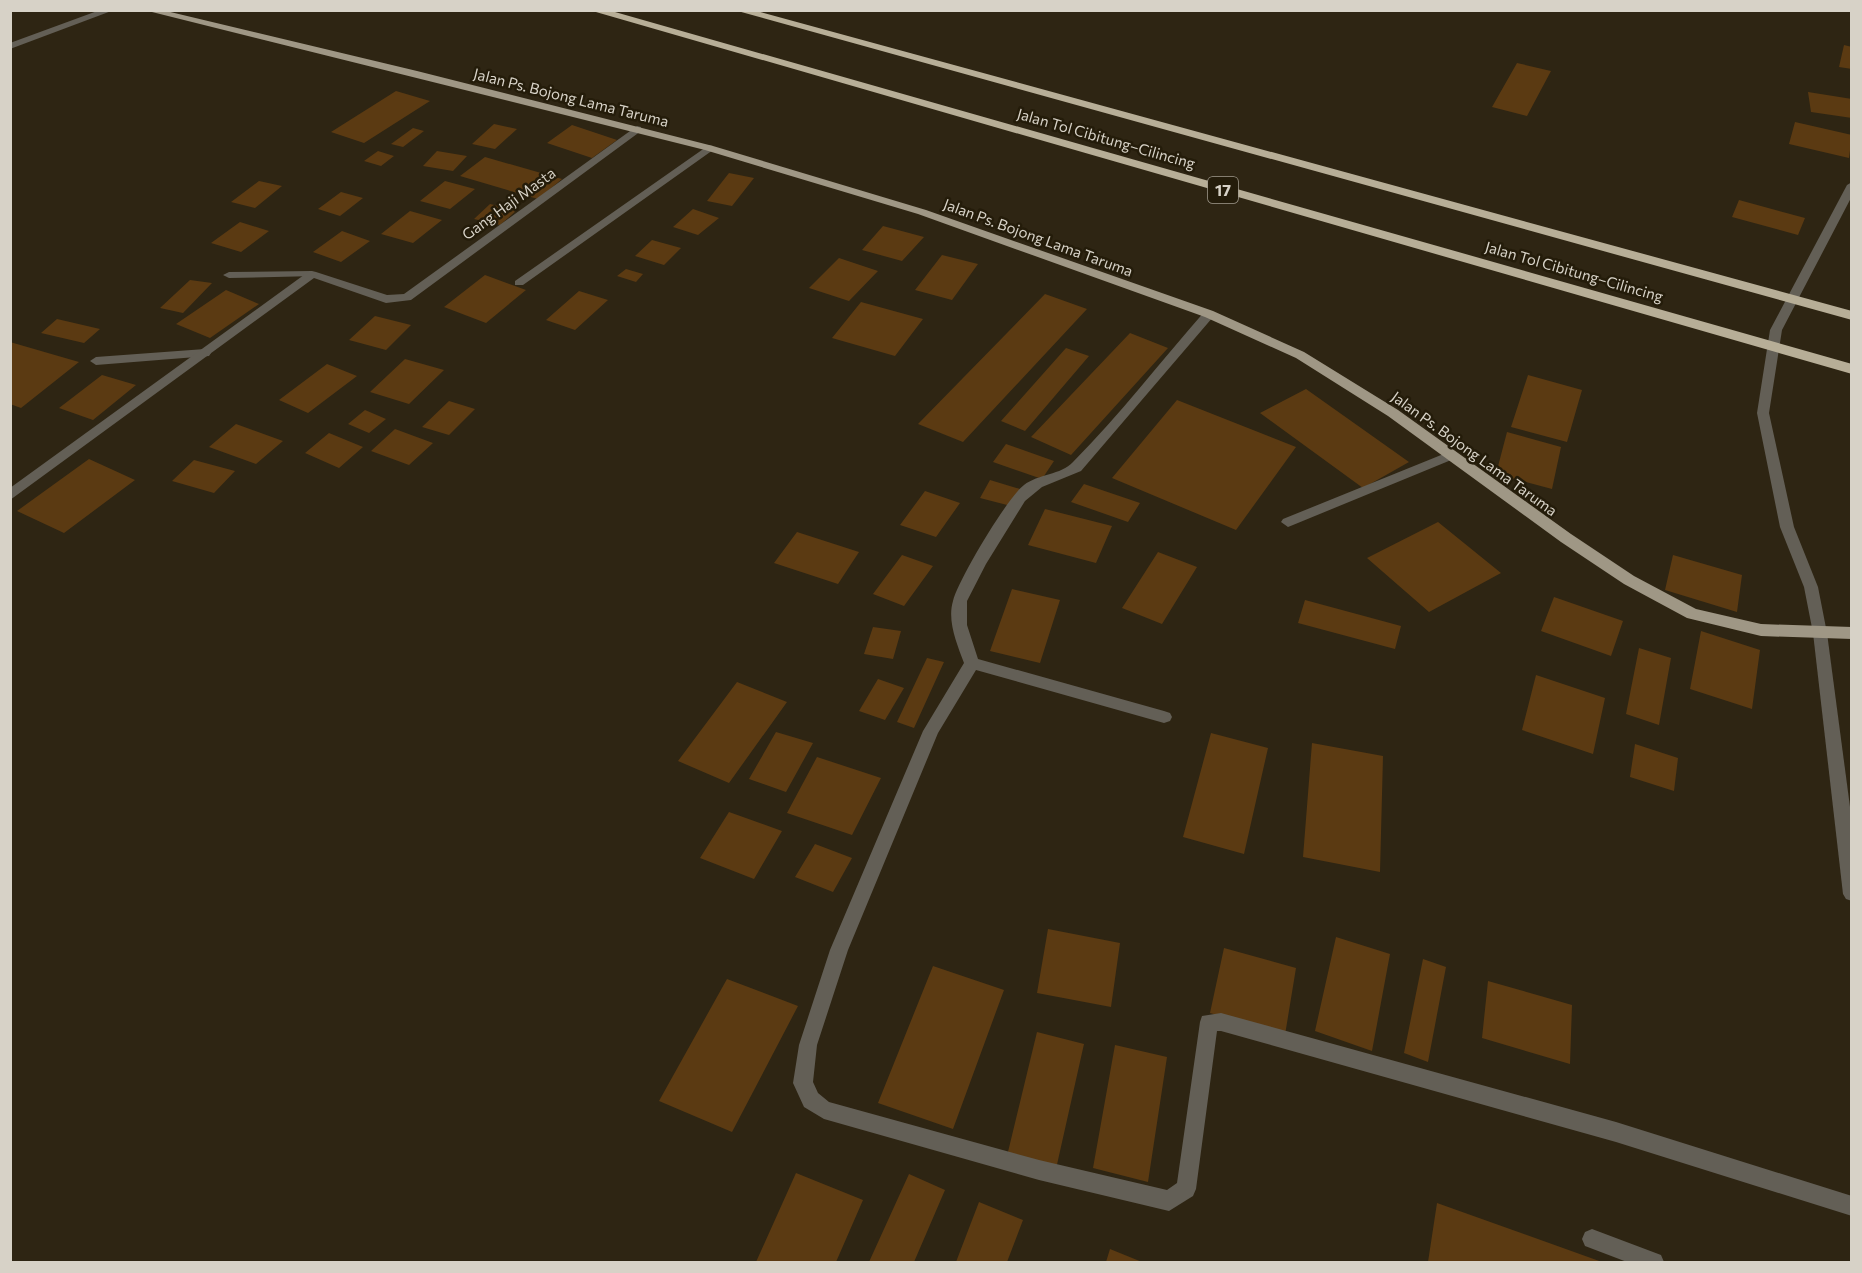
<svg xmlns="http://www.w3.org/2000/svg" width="1862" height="1273" font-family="Commissioner,sans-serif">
<rect width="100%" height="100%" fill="#2e2513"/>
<path fill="#5b3a12" d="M 1844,45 L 1852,47 L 1852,69 L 1839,67 Z
M 1517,63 L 1551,71 L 1527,116 L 1492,107 Z
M 396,91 L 430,101 L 364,143 L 331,132 Z
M 1808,92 L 1852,99 L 1852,118 L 1811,112 Z
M 1795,122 L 1852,135 L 1849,158 L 1789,144 Z
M 494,124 L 517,129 L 495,149 L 472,144 Z
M 572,125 L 617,140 L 592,158 L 547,143 Z
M 413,128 L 424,131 L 403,147 L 391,144 Z
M 378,151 L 394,156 L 381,166 L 364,161 Z
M 437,151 L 467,156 L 453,171 L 423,166 Z
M 485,157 L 562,179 L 538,199 L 460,176 Z
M 729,173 L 754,178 L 732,206 L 707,201 Z
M 259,181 L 282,186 L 255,208 L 231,202 Z
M 445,181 L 475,189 L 450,209 L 420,201 Z
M 341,192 L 363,198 L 340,216 L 318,209 Z
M 1739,200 L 1805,218 L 1798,235 L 1732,217 Z
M 490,204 L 517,210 L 500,225 L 474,219 Z
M 693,209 L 719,218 L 698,235 L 673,227 Z
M 410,211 L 442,220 L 413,243 L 381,234 Z
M 240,222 L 269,231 L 241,252 L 211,243 Z
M 883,226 L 924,237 L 902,261 L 862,250 Z
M 342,231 L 370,241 L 341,262 L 313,252 Z
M 652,240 L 681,248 L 664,265 L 635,256 Z
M 942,255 L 978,264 L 952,300 L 915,290 Z
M 839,258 L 878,271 L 849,301 L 809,288 Z
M 626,269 L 643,274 L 636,282 L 617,276 Z
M 485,275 L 526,290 L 486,323 L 444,307 Z
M 190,280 L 212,283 L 183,313 L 160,308 Z
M 226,290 L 259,304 L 210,338 L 176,324 Z
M 579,291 L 608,300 L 575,330 L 546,320 Z
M 1045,294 L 1087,309 L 963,442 L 918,424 Z
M 861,302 L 923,319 L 895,356 L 832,338 Z
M 375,316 L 411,325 L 386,350 L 349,340 Z
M 57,319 L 100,329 L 84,343 L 41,333 Z
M 1130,333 L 1168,348 L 1071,455 L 1031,437 Z
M 10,342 L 79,362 L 21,408 L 10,404 Z
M 1066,348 L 1089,356 L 1025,431 L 1001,421 Z
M 405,359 L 444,370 L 409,404 L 370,392 Z
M 327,364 L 357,376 L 308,413 L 279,400 Z
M 102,375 L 136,385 L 93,420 L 59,408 Z
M 1528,375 L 1582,390 L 1567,442 L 1511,427 Z
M 1306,389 L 1409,462 L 1363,488 L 1260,413 Z
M 1177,400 L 1296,447 L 1236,530 L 1112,478 Z
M 449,401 L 475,409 L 449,435 L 422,427 Z
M 365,410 L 386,419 L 369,433 L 348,424 Z
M 236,424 L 283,441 L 256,464 L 209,447 Z
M 395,429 L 433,443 L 409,465 L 371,451 Z
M 1507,432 L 1561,447 L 1552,489 L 1496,474 Z
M 329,433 L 363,447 L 339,468 L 305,453 Z
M 1006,444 L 1054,461 L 1042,479 L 993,462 Z
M 89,459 L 135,480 L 64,533 L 17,511 Z
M 194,460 L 235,471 L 214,493 L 172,481 Z
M 990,480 L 1020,489 L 1011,506 L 980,498 Z
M 1084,484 L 1140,503 L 1128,522 L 1071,502 Z
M 925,491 L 960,503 L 936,537 L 900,525 Z
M 1045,509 L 1112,526 L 1096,563 L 1028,545 Z
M 1438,522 L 1501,573 L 1429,612 L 1367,558 Z
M 797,532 L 859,552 L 838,584 L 774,563 Z
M 1158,552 L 1197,567 L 1162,624 L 1122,608 Z
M 902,555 L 933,566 L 904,606 L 873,594 Z
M 1673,555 L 1742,575 L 1737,612 L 1665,590 Z
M 1012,589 L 1060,600 L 1040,663 L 990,651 Z
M 1554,597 L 1623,621 L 1611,656 L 1541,631 Z
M 1305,600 L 1401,626 L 1395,649 L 1298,623 Z
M 873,627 L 901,631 L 893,659 L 864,654 Z
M 1701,631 L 1760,650 L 1752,709 L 1690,689 Z
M 1639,648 L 1671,658 L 1659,725 L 1626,714 Z
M 927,658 L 944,662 L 914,728 L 897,722 Z
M 1536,675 L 1605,698 L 1593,754 L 1522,730 Z
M 878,679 L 904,688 L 885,720 L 859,711 Z
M 737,682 L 787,702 L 729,783 L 678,761 Z
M 776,732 L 813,743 L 786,792 L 749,779 Z
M 1211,733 L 1268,748 L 1244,854 L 1183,837 Z
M 1312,743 L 1383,756 L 1380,872 L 1303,857 Z
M 1635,744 L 1678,758 L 1674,791 L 1630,777 Z
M 817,757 L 881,778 L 852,835 L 787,813 Z
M 729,812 L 782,831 L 754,879 L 700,858 Z
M 815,844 L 852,858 L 833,892 L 795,877 Z
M 1048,929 L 1120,943 L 1111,1007 L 1037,993 Z
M 1336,937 L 1390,954 L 1372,1051 L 1315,1031 Z
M 1224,948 L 1296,968 L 1285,1035 L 1210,1013 Z
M 1423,959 L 1446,967 L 1428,1062 L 1404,1053 Z
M 933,966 L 1004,990 L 953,1129 L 878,1103 Z
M 727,979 L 798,1006 L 732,1132 L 659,1101 Z
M 1488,981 L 1572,1005 L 1570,1064 L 1482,1038 Z
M 1037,1032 L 1084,1044 L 1056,1169 L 1007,1156 Z
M 1115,1045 L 1167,1057 L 1148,1182 L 1093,1168 Z
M 796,1173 L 863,1200 L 836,1262 L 756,1262 Z
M 909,1174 L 945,1190 L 914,1262 L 869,1262 Z
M 979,1202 L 1023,1220 L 1007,1262 L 956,1262 Z
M 1437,1203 L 1602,1262 L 1428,1262 Z
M 1110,1249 L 1142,1262 L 1106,1262 Z"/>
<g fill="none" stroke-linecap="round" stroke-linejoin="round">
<path fill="#635f56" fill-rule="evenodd" d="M 100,10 L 114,10 L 10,49 L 10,43 Z
M 709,145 L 713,146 L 713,150 L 523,285 L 515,285 L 515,281 Z
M 312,271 L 316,272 L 316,276 L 229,278 L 223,275 L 229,272 Z
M 205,349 L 209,350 L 211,353 L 209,356 L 96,365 L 90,361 L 96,357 Z
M 1451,451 L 1456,452 L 1458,455 L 1456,458 L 1293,525 L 1288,527 L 1281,522 L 1283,519 Z"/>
<path fill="#635f56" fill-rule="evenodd" d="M 637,126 L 641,127 L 641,131 L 411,300 L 386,303 L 314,278 L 10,500 L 10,488 L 308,272 L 316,272 L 387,295 L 404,294 Z
M 1852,182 L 1852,196 L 1782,330 L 1769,413 L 1794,527 L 1818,587 L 1827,633 L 1825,637 L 1815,637 L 1813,633 L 1804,587 L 1780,527 L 1757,413 L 1770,330 L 1847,185 Z
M 1209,310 L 1215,314 L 1213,317 L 1081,471 L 1042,487 L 1025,501 L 986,564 L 967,601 L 967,625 L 978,659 L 1164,711 L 1170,713 L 1172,717 L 1170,721 L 1164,723 L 976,670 L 938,733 L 848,950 L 817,1045 L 813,1082 L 818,1093 L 829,1102 L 1039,1160 L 1167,1190 L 1177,1183 L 1200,1022 L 1202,1016 L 1221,1013 L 1616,1122 L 1852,1196 L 1852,1216 L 1616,1142 L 1221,1031 L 1217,1031 L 1196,1189 L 1193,1196 L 1169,1211 L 1039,1180 L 824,1119 L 804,1107 L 793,1083 L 799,1045 L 830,950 L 923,731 L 964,663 C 957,644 947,621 953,601 C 958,580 1007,498 1024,485 C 1038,474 1061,475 1073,462 C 1119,416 1161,361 1205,311 Z
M 1592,1229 L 1661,1255 L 1664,1262 L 1627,1262 L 1585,1246 L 1582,1239 L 1585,1232 Z"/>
<path fill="#635f56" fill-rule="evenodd" d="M 1820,627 L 1825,629 L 1827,633 L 1852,822 L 1852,901 L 1846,899 L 1843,894 L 1813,633 L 1815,629 Z"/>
<path fill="#9f9785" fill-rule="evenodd" d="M 144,10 L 162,10 L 417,71 L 713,146 L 926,210 L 1213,311 L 1304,352 L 1398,410 L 1571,534 L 1634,576 L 1696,609 L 1761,624 L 1852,627 L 1852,639 L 1761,636 L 1687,618 L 1624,584 L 1561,542 L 1388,416 L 1296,358 L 1205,317 L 918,214 L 705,150 Z"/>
<path fill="#b7ae97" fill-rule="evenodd" d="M 589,10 L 608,10 L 1852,364 L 1852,374 Z
M 734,10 L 753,10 L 1852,311 L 1852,320 Z"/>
</g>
<g text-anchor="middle" stroke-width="5" stroke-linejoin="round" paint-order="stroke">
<g font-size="15" fill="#d7d2c7" stroke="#241c0a">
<text transform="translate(571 98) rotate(14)" y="5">Jalan Ps. Bojong Lama Taruma</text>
<text transform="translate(1106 139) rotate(16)" y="5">Jalan Tol Cibitung–Cilincing</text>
<text transform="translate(509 204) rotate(-36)" y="5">Gang Haji Masta</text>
<text transform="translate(1038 238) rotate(20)" y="5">Jalan Ps. Bojong Lama Taruma</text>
<text transform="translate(1574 272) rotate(16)" y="5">Jalan Tol Cibitung–Cilincing</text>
<text transform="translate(1474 454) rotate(36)" y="5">Jalan Ps. Bojong Lama Taruma</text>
</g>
<rect fill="#241c0a" stroke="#a19b8e" stroke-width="1.5" x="1208" y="177" width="30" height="26" rx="4.5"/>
<g font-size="16" font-weight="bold" fill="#d7d2c7">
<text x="1223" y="196">17</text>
</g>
</g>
<rect width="1862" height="1273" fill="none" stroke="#d7d2c7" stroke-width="24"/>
</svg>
